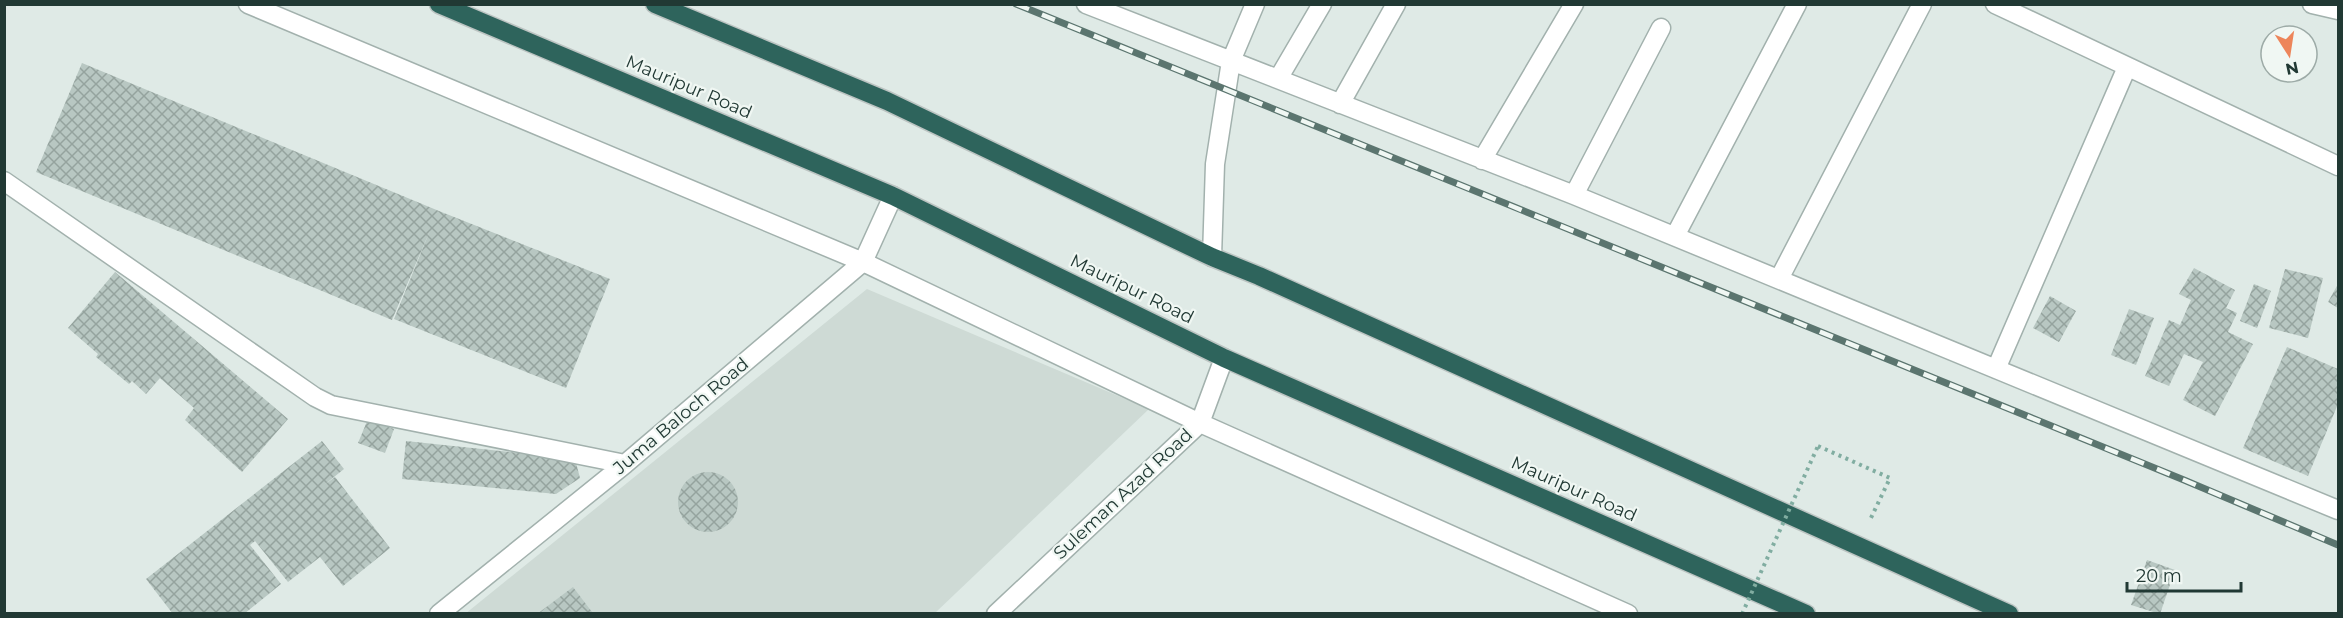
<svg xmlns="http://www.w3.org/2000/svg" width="2343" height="618" font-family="Montserrat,sans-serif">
<defs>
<pattern id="building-cross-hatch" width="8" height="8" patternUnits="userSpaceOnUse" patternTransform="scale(1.5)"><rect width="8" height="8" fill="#b8c7c2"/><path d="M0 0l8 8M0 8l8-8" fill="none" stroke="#95a39e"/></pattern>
</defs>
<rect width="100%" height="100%" fill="#dfeae6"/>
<path fill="#cedad5" d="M 867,289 L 1149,409 L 935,613 L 465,614 Z"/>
<path fill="url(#building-cross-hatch)" d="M 82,63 L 439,211 L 610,279 L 566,388 L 394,319 L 431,228 L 392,320 L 36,172 Z
M 2194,268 L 2235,290 L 2226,308 L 2237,313 L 2228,332 L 2253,344 L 2215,416 L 2183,400 L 2203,362 L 2184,354 L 2169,386 L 2145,376 L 2169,320 L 2180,325 L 2191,300 L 2179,294 Z
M 2285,269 L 2323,278 L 2308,338 L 2269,328 Z
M 115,272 L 288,419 L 242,472 L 185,420 L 194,408 L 160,378 L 146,394 L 132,381 L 129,384 L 96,357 L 98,354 L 68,328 Z
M 2254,284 L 2271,291 L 2257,328 L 2240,321 Z
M 2338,284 L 2338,308 L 2328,302 Z
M 2050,296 L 2076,311 L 2059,342 L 2033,328 Z
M 2129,309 L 2154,318 L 2136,365 L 2111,355 Z
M 2287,347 L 2338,369 L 2338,404 L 2308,476 L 2243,448 Z
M 368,419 L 394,429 L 385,453 L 358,443 Z
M 322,441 L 344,469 L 324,485 L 335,477 L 390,548 L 343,586 L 320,557 L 288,582 L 255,541 L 250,545 L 281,584 L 244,614 L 173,614 L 146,579 Z
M 406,441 L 575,459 L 580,478 L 556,494 L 402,479 Z
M678 502a30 30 0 1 1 60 0a30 30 0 1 1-60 0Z
M 2147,560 L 2175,570 L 2160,614 L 2131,605 Z
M 573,587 L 592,612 L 589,614 L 537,614 Z"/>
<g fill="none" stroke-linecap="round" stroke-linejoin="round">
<defs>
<path id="minor" d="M 248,4 L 863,262 L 1200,423 L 1628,614
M 1086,4 L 1574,195 L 2338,510
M 1995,4 L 2338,166
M 2312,4 L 2338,10
M 1278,79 L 1322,4
M 1340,104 L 1396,4
M 1482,160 L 1574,4
M 4,181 L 315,397 L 331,405 L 625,464
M 1574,195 L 1661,28
M 1675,236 L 1797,4
M 1212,257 L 1215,164 L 1231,61 L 1255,4
M 1779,279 L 1922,4
M 1996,369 L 2127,67
M 439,614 L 625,464 L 863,262 L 893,196
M 996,614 L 1200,423 L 1224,358"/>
<path id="highway" d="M 439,4 L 893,196 L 1224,358 L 1806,614
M 655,4 L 887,101 L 1212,257 L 1259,276 L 2009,614"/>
</defs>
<use href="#minor" stroke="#a2b1ad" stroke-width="21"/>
<use href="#highway" stroke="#bcc4c2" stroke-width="21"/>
<path stroke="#81ada1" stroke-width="4" stroke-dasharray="3 4.5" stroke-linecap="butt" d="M 1818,446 L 1890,478 L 1870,520"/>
<use href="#minor" stroke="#fff" stroke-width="18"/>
<use href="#highway" stroke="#2e645c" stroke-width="18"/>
<defs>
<path id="rail" d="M 1016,4 L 2184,480 L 2338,545"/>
</defs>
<use href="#rail" stroke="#5b756f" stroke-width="7"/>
<use href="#rail" stroke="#f0f7f3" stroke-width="4.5" stroke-dasharray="14" stroke-linecap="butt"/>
<path stroke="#81ada1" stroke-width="4" stroke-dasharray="3 4.5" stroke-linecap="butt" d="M 1742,614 L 1818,446"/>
</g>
<g text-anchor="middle" stroke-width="4.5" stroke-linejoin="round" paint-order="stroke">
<g font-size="18" fill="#213934" stroke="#f0f7f3">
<text transform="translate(689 87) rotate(23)" y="6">Mauripur Road</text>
<text transform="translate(1132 289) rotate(26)" y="6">Mauripur Road</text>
<text transform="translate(681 416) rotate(-40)" y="6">Juma Baloch Road</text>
<text transform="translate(1574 489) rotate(24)" y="6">Mauripur Road</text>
<text transform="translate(1123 494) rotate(-43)" y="6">Suleman Azad Road</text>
</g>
</g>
<rect width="2343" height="618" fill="none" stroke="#213934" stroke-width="12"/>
<g transform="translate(2289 54) rotate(168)"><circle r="28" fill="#f0f7f3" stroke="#9daba7" stroke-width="1.5"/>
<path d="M0-4.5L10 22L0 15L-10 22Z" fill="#ed855a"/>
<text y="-9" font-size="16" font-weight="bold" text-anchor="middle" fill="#213934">N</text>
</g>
<path d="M2127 582v9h114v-9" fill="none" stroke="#213934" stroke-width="3"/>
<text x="2136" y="582" font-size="18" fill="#213934" stroke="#f0f7f3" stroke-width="4.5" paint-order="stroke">20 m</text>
</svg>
